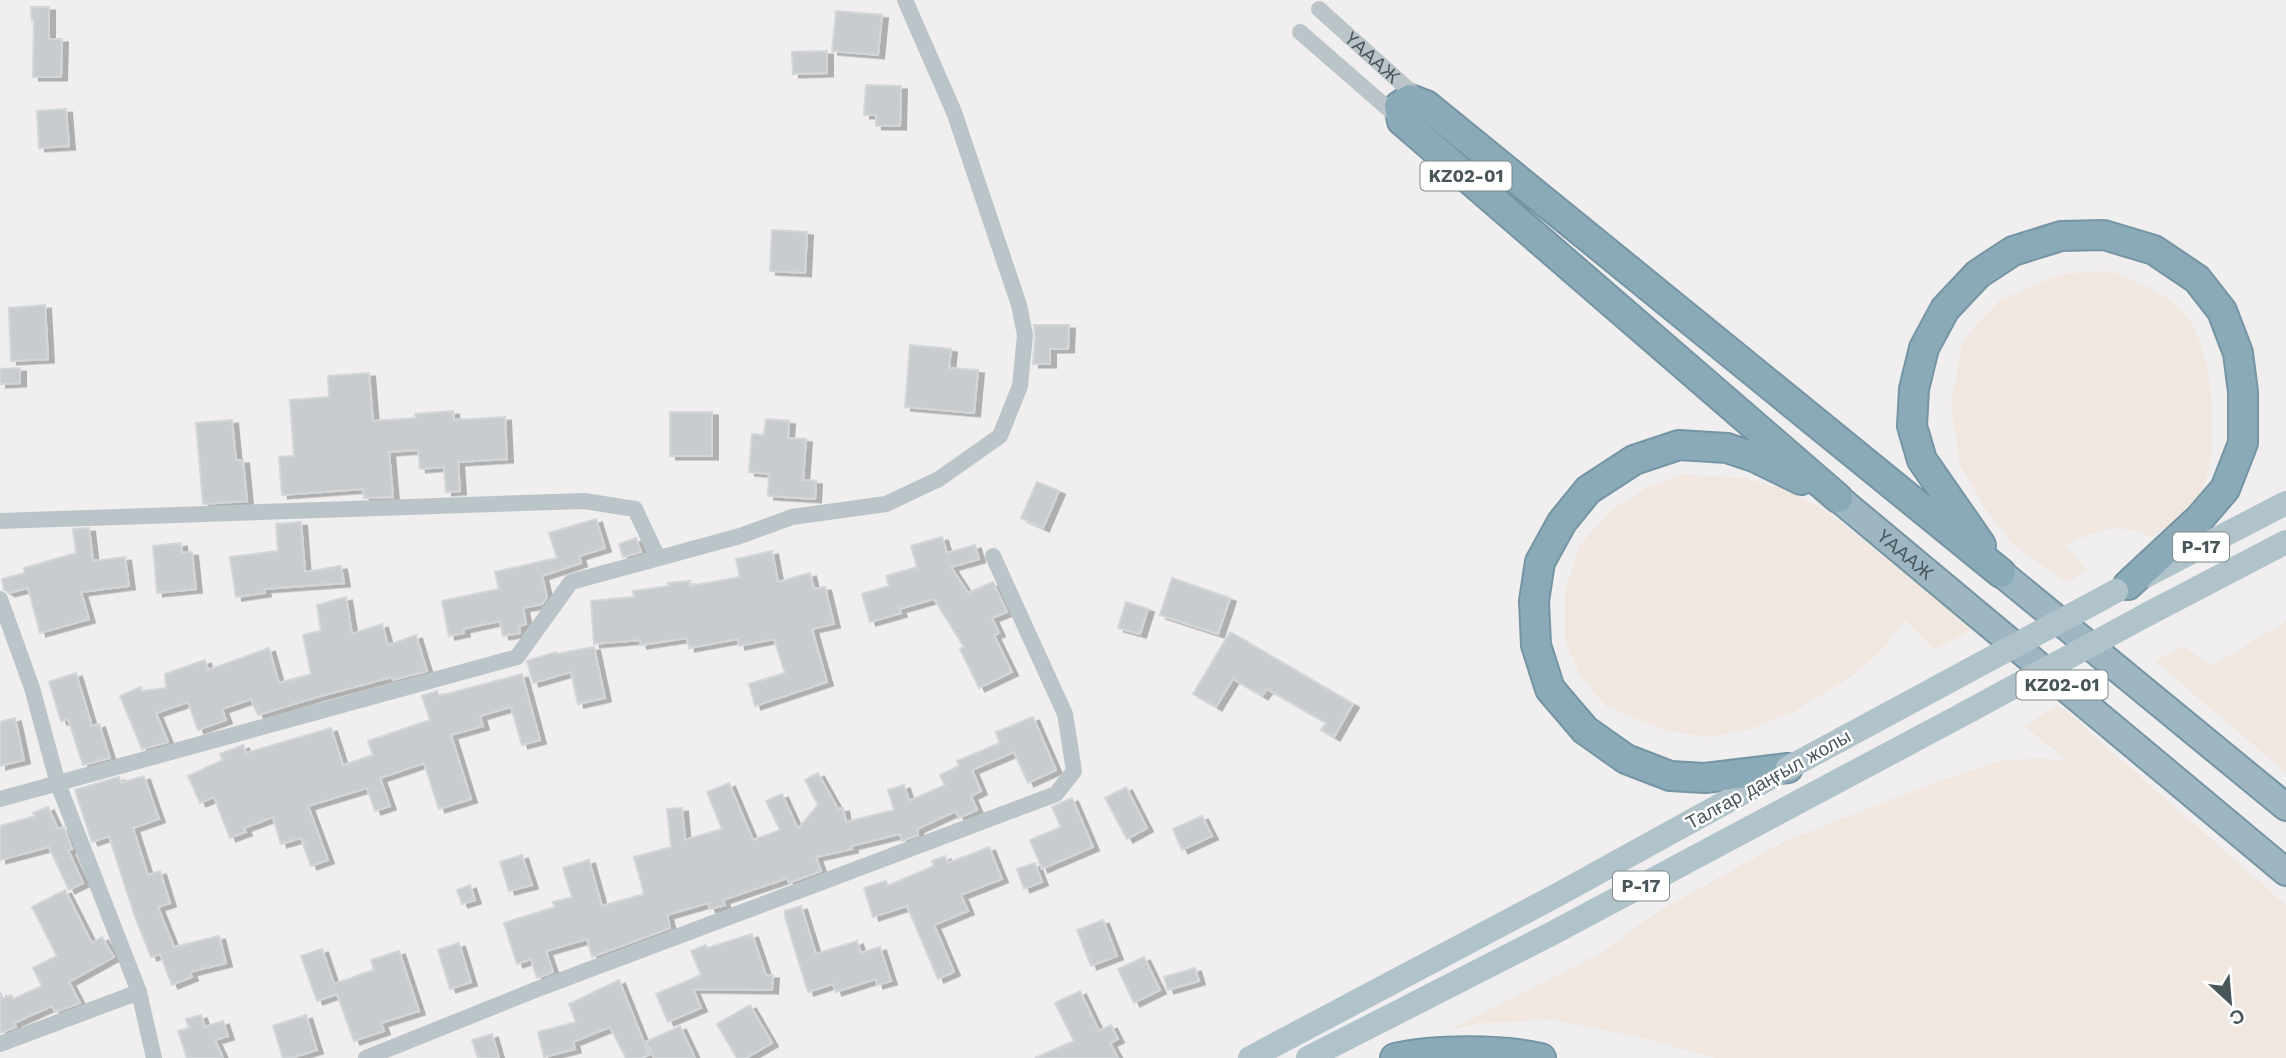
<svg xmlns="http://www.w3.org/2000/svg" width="2286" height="1058" font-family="'Work Sans',sans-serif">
<defs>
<filter id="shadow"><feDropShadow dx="6" dy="3.5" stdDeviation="0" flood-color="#0004"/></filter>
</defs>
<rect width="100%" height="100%" fill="#f0eeee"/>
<path fill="#f0e8e0" d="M 2110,271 C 2140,283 2166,291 2187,317 C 2214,349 2222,458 2200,493 C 2188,513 2171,524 2153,537 C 2114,522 2103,528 2066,545 L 2087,570 L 2066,583 L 2015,546 L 1985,509 L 1960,465 L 1951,406 L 1962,341 L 2000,300 L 2061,274 Z
M 1682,474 L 1745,478 L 1790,491 L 1828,512 L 1974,629 L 1934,649 L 1906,620 L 1884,647 L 1855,674 L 1795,711 L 1751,729 L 1710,737 L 1666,731 L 1607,707 L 1581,677 L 1565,641 L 1565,592 L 1579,546 L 1611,510 L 1648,487 Z
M 2286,621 L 2286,773 L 2155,661 L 2182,646 L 2212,666 Z
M 2059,705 L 2286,905 L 2286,1058 L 1716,1058 L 1634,1036 L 1554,1020 L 1482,1023 L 1450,1030 L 1602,952 L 1657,912 L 1783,842 L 1928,785 L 2000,761 L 2042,758 L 2069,762 L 2024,726 Z"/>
<path fill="#c8cccf" stroke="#d2d6d9" stroke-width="2" filter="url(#shadow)" d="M 31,7 L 49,7 L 49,39 L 62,39 L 61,77 L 33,77 L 34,21 L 32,21 Z
M 836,11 L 882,15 L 878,55 L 832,51 Z
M 827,51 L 827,73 L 793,74 L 792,52 Z
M 866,85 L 901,86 L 900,126 L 876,126 L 876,115 L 864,115 Z
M 66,109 L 69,146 L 39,148 L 37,111 Z
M 772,230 L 807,232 L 805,273 L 770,271 Z
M 45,305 L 48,359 L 11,361 L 9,308 Z
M 1034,325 L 1069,325 L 1068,349 L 1050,349 L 1050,364 L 1033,364 L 1035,336 Z
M 910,345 L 951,349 L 949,368 L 978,370 L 974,413 L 905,407 Z
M 20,368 L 20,383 L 0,384 L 0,369 Z
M 369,373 L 373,421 L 416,418 L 415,414 L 453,411 L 454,420 L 505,417 L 507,459 L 458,462 L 460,491 L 446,492 L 444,467 L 420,469 L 418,450 L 389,452 L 393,497 L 364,498 L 363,489 L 282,495 L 279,457 L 294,456 L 290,400 L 329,397 L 328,376 Z
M 670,412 L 712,412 L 712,456 L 670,456 Z
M 766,419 L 789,421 L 788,438 L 806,439 L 803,480 L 816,481 L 815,499 L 768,496 L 769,474 L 749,472 L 752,434 L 764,435 Z
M 232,420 L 236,460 L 243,460 L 247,501 L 203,504 L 196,423 Z
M 1037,482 L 1059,491 L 1043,528 L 1021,518 Z
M 596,519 L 605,548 L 579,556 L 581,563 L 542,576 L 547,597 L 542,604 L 523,608 L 526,624 L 519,626 L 520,633 L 503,636 L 500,621 L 463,629 L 464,633 L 449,636 L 442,601 L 499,589 L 495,572 L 557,558 L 549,533 Z
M 301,522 L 305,572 L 341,566 L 344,583 L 264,589 L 265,593 L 236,597 L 230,557 L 278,551 L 276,524 Z
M 89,528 L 93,561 L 125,557 L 129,586 L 81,592 L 89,619 L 40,633 L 28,588 L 9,593 L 4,590 L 2,579 L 25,573 L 24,568 L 76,553 L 73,529 Z
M 942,537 L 947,553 L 975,545 L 979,559 L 951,567 L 968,593 L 993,582 L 1007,612 L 992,618 L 999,633 L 994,635 L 1012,672 L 979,688 L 960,649 L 964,647 L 934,599 L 899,609 L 901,613 L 870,622 L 862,594 L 889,586 L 886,576 L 917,567 L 911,546 Z
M 636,538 L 641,552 L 623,557 L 619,544 Z
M 181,543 L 182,553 L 192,552 L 196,589 L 157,593 L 153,546 Z
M 772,551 L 778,582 L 810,573 L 814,589 L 825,587 L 834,624 L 812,629 L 827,682 L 755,706 L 749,684 L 785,673 L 774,639 L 739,646 L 738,639 L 689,648 L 687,638 L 641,645 L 640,640 L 594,644 L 591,601 L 634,597 L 633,591 L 669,586 L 668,583 L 690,581 L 691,586 L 740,577 L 736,559 Z
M 1172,578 L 1230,598 L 1218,634 L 1160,615 Z
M 346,597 L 352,634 L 382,624 L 388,645 L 416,635 L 427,671 L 393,680 L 392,677 L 317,697 L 258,715 L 251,699 L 222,709 L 226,720 L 198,730 L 188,702 L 156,713 L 168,742 L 142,749 L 120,696 L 141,687 L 142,691 L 166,688 L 165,674 L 205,660 L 208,670 L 269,648 L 279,683 L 311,674 L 303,635 L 321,631 L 317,605 Z
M 1126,602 L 1148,609 L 1140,634 L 1118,628 Z
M 1230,632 L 1353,704 L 1334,737 L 1321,730 L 1326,723 L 1267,689 L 1262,696 L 1233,679 L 1216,707 L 1193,694 Z
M 594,647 L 605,698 L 578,704 L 571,672 L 533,683 L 527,661 L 556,652 L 556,654 Z
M 76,673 L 92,726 L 99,724 L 110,758 L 83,765 L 68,719 L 61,721 L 49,682 Z
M 522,674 L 540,740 L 522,745 L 511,707 L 480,716 L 483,726 L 451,735 L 471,799 L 439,809 L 424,763 L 380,778 L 390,806 L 375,811 L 367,788 L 308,806 L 328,860 L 311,866 L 301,838 L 281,844 L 273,817 L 244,828 L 246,832 L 230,838 L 214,797 L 200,803 L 188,776 L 223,760 L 220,754 L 243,745 L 246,753 L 331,728 L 343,765 L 373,755 L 368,741 L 430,720 L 422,696 L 437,691 L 439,696 Z
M 1033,717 L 1056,770 L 1028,783 L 1014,752 L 972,770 L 981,791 L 971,796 L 977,810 L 959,818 L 956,811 L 917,829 L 918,835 L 902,841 L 900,834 L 851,846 L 852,849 L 816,857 L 821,871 L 789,883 L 787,878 L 774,883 L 773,881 L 773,883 L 723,900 L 725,905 L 710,909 L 708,903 L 667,915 L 670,928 L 592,957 L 587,939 L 546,951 L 553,972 L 537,978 L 531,959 L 517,964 L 504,923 L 555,907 L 553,902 L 572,897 L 563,868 L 589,860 L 602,906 L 644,894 L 634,857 L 671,847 L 667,809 L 682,808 L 685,840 L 722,829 L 707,792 L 729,783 L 753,840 L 780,830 L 766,801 L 782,794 L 798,829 L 818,805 L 805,780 L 818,773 L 838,809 L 843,808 L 846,822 L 894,810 L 888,790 L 904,785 L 909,801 L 945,785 L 940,775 L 959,766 L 957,761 L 1000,743 L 996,732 Z
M 15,718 L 24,760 L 0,766 L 0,722 Z
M 144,776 L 159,819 L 133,828 L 148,875 L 160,871 L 170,903 L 158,907 L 174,947 L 219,936 L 226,963 L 190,972 L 192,977 L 172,985 L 160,954 L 151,957 L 134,914 L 109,836 L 92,842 L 75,790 L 119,777 L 121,783 Z
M 1126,787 L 1147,828 L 1127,839 L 1105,798 Z
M 1072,798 L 1093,847 L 1042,869 L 1030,840 L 1061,827 L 1052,807 Z
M 48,807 L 58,829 L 64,827 L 72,849 L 68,850 L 83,883 L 69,890 L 49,847 L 0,860 L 0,826 L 35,816 L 33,813 Z
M 1202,816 L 1212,836 L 1182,850 L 1173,829 Z
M 989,847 L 1002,879 L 961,895 L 968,911 L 934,925 L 954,972 L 938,979 L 907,906 L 873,917 L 864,888 L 886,881 L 887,886 L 934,866 L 932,861 L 945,856 L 948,863 Z
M 522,855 L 532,885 L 509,891 L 500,862 Z
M 1035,863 L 1042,882 L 1024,889 L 1017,869 Z
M 470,885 L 475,900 L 462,904 L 457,890 Z
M 65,890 L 92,943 L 102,937 L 114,957 L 69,982 L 80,1003 L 55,1012 L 52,1006 L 14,1023 L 16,1027 L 0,1033 L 0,992 L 3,999 L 11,995 L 13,999 L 42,986 L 33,968 L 57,956 L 32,907 Z
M 801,906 L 816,954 L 857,941 L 861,953 L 880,947 L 891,981 L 877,985 L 876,979 L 836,992 L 833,984 L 808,992 L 785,917 L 785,911 Z
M 1103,920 L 1117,956 L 1091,966 L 1077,930 Z
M 752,934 L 766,975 L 773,975 L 772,990 L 693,989 L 701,1008 L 668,1022 L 656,994 L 701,975 L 691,951 L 706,945 L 707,948 Z
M 459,943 L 471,982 L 450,989 L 438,950 Z
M 322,949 L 334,984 L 374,970 L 371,960 L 399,951 L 419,1011 L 381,1023 L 384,1031 L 354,1041 L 337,994 L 317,1001 L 301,956 Z
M 1144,957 L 1160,990 L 1134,1003 L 1118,969 Z
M 1195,968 L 1199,981 L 1168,990 L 1164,977 Z
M 619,980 L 649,1055 L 641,1058 L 626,1058 L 610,1027 L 573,1042 L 575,1049 L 544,1057 L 538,1032 L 576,1022 L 569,1004 Z
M 1080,991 L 1099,1031 L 1111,1025 L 1118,1039 L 1110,1043 L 1118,1058 L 1035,1058 L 1074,1041 L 1055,1003 Z
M 750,1005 L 772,1043 L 746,1058 L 737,1058 L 717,1024 Z
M 201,1015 L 205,1027 L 223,1021 L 228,1036 L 215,1040 L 223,1058 L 187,1058 L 178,1031 L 189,1028 L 186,1019 Z
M 306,1015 L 317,1050 L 291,1058 L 283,1058 L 273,1026 Z
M 680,1026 L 695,1058 L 654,1058 L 646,1042 Z
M 492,1034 L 499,1058 L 478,1058 L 472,1040 Z"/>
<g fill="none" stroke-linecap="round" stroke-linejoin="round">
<defs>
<g id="trunk">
<path id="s2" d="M 1838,498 L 2286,872"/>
<path d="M 2001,573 L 2286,807"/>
</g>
<path id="motorway" d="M 1838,498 L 1402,121 L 1399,106 L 1410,99 L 1426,105 L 2001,573
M 1981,545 L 1922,460 L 1912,426 L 1914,389 L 1924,348 L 1945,309 L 1978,274 L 2013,251 L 2061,236 L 2104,235 L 2154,250 L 2197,279 L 2222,311 L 2238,353 L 2243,392 L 2243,443 L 2225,489 L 2200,518 L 2128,585
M 1788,768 L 1705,778 L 1670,776 L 1626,759 L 1585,730 L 1550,689 L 1536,645 L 1534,601 L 1540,562 L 1562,522 L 1588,490 L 1634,460 L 1679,445 L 1727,448 L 1754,457 L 1801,480
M 1395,1058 C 1435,1049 1501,1049 1541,1058"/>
</defs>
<use href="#trunk" stroke="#7595a4" stroke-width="30"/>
<use href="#motorway" stroke="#7595a4" stroke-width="32"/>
<g stroke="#bbc5c9" stroke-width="16">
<path id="s1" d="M 1319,9 L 1419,99"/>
<path d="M 1300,32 L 1400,119"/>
<path d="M 0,521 L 584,501 L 635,509 L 658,558"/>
<path d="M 0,599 L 32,688 L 58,784 L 139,992 L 154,1058"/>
<path d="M 0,799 L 517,657 L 571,582 L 740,536 L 792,517 L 886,504 L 939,479 L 1000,436 L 1020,386 L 1025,335 L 1019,305 L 954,112 L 905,0"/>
<path d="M 0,1044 L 139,992"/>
<path d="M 366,1058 L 535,990 L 1056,794 L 1074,771 L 1065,714 L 993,556"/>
</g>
<path stroke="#b0c3ca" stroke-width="24" d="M 2147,575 L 2286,503
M 2148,614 L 2286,542
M 1250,1058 L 1559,894 L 1784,770
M 1308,1058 L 1551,934 L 1971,710"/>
<use href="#trunk" stroke="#9db6c1" stroke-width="26"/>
<use href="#motorway" stroke="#8aaab8" stroke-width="28"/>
<path stroke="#b0c3ca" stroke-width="24" d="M 1971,710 L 2148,614
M 1788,768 L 2116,591"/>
</g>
<g text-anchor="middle" stroke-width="5" stroke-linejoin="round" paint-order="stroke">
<g fill="#fff" stroke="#7f888b" stroke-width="2">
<rect x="1420.5" y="161.5" width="91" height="29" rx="5"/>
<rect x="2173" y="532.5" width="56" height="29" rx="5"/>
<rect x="2016.5" y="670.5" width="91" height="29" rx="5"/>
<rect x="1613" y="871.5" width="56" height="29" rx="5"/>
</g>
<g font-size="18" font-weight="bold" fill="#485559">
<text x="1466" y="182">KZ02-01</text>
<text x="2201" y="553">P-17</text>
<text x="2062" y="691">KZ02-01</text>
<text x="1641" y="892">P-17</text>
</g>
<g font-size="19" fill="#485559" stroke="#fff">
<text dy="7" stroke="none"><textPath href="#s1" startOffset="72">ҮАААЖ</textPath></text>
<text dy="7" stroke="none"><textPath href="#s2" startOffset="88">ҮАААЖ</textPath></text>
<text transform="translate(1768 779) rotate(-29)" y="7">Талғар даңғыл жолы</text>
</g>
</g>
<g transform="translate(2230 1002) rotate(154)" stroke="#ffffff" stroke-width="5" paint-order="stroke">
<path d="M0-5L12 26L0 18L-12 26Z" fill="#485559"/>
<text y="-10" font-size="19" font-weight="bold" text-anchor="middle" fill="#485559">С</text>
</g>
</svg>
